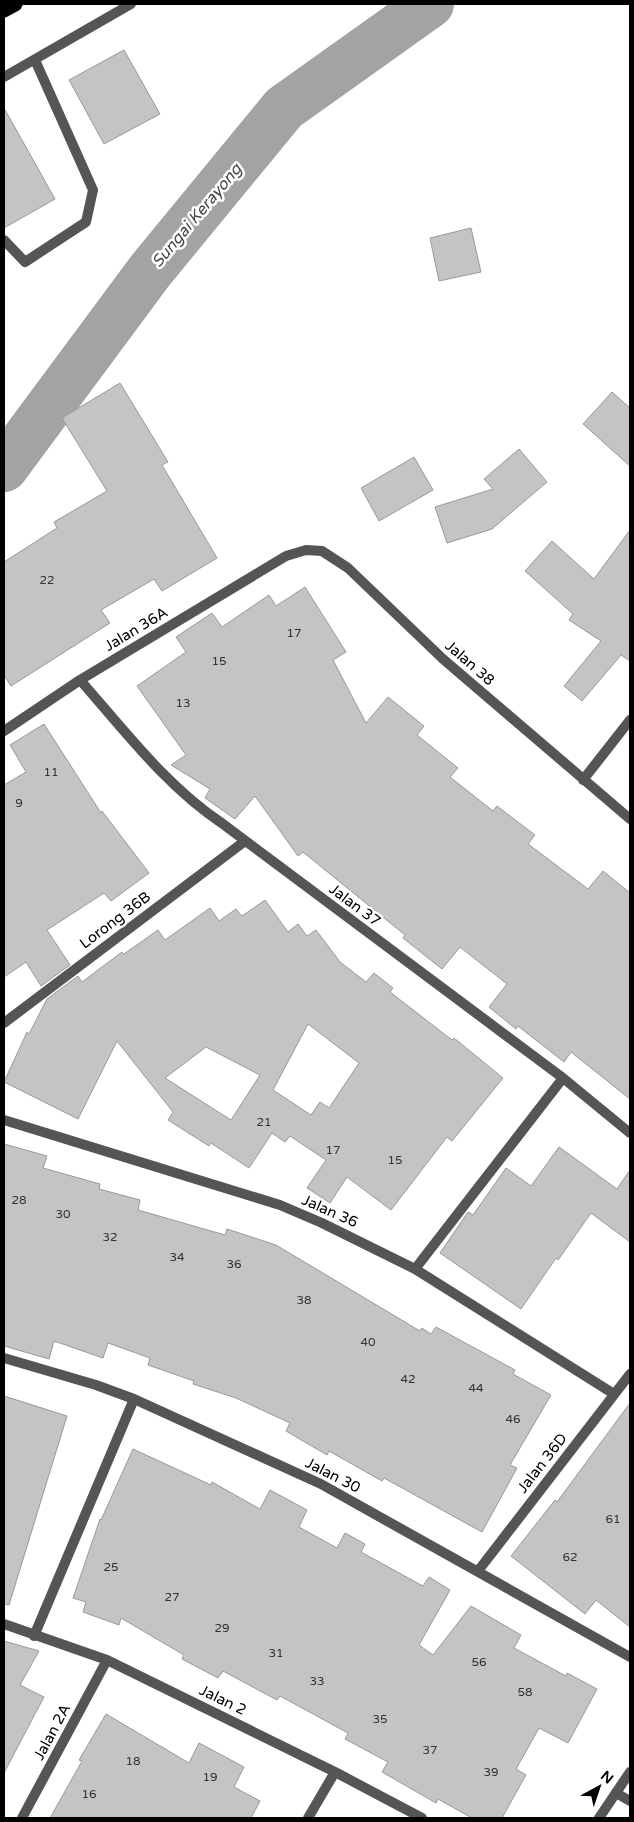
<svg xmlns="http://www.w3.org/2000/svg" width="634" height="1822" font-family="'Varela Round',sans-serif">
<rect width="100%" height="100%" fill="#fff"/>
<g fill="none" stroke-linecap="round" stroke-linejoin="round">
<path stroke="#a3a3a3" stroke-width="48" d="M 4,468 L 150,271 L 284,108 L 430,4"/>
</g>
<path fill="#c4c4c4" stroke="#999" fill-rule="evenodd" d="M 124,50 L 160,114 L 104,144 L 69,80 Z
M 4,108 L 55,199 L 4,228 Z
M 471,228 L 481,272 L 439,281 L 430,238 Z
M 120,383 L 168,462 L 162,465 L 217,558 L 162,591 L 154,579 L 101,610 L 110,623 L 11,686 L 4,675 L 4,562 L 57,528 L 54,522 L 107,491 L 62,418 Z
M 612,392 L 630,408 L 630,466 L 583,424 Z
M 519,449 L 547,482 L 492,529 L 447,543 L 435,507 L 493,489 L 484,479 Z
M 414,457 L 433,490 L 379,521 L 361,488 Z
M 630,530 L 630,661 L 621,655 L 582,701 L 564,686 L 601,641 L 569,620 L 573,614 L 525,571 L 552,541 L 594,579 Z
M 305,587 L 346,652 L 333,660 L 366,723 L 388,697 L 424,726 L 417,735 L 458,768 L 450,777 L 493,811 L 497,806 L 535,835 L 528,844 L 588,889 L 603,871 L 630,893 L 630,1099 L 571,1052 L 564,1062 L 518,1026 L 516,1029 L 489,1007 L 507,984 L 460,947 L 442,969 L 403,938 L 405,935 L 303,852 L 298,856 L 255,796 L 235,819 L 205,798 L 210,789 L 171,765 L 186,755 L 137,686 L 186,652 L 176,637 L 212,613 L 222,627 L 269,595 L 276,606 Z
M 44,724 L 101,813 L 102,811 L 149,873 L 111,901 L 104,893 L 47,930 L 70,965 L 41,986 L 26,962 L 4,977 L 4,785 L 26,772 L 10,745 Z
M 265,900 L 288,932 L 298,924 L 307,936 L 316,930 L 340,962 L 366,982 L 374,973 L 393,988 L 390,992 L 452,1040 L 454,1038 L 503,1078 L 452,1141 L 447,1137 L 391,1210 L 347,1177 L 330,1203 L 307,1188 L 326,1160 L 290,1136 L 285,1142 L 272,1133 L 249,1168 L 211,1143 L 209,1146 L 168,1120 L 173,1112 L 117,1041 L 78,1119 L 4,1082 L 27,1032 L 29,1034 L 47,999 L 78,976 L 82,982 L 122,952 L 124,954 L 158,930 L 165,940 L 210,908 L 219,921 L 236,909 L 242,916 ZM 308,1024 L 359,1063 L 329,1108 L 320,1102 L 311,1115 L 273,1090 ZM 206,1047 L 260,1075 L 231,1120 L 165,1078 Z
M 4,1144 L 47,1156 L 43,1168 L 100,1184 L 99,1189 L 140,1200 L 138,1210 L 225,1235 L 227,1229 L 276,1245 L 420,1331 L 422,1328 L 431,1334 L 436,1327 L 515,1370 L 513,1374 L 551,1395 L 510,1465 L 517,1468 L 482,1532 L 384,1478 L 382,1481 L 329,1451 L 327,1455 L 286,1431 L 290,1423 L 236,1398 L 193,1384 L 194,1381 L 148,1365 L 150,1358 L 108,1343 L 103,1358 L 54,1341 L 49,1359 L 4,1346 Z
M 559,1147 L 617,1189 L 630,1170 L 630,1242 L 591,1213 L 558,1260 L 556,1258 L 521,1309 L 440,1253 L 468,1212 L 473,1215 L 506,1168 L 531,1186 Z
M 4,1396 L 67,1416 L 9,1605 L 4,1604 Z
M 630,1403 L 630,1627 L 596,1600 L 585,1614 L 511,1556 L 555,1500 L 557,1502 Z
M 133,1449 L 211,1485 L 212,1482 L 260,1509 L 270,1490 L 307,1510 L 299,1527 L 337,1548 L 345,1533 L 365,1544 L 361,1552 L 423,1586 L 429,1577 L 450,1590 L 419,1645 L 433,1655 L 471,1606 L 521,1635 L 514,1648 L 566,1676 L 567,1673 L 597,1689 L 568,1743 L 539,1728 L 516,1769 L 526,1775 L 502,1818 L 472,1818 L 438,1799 L 436,1803 L 382,1772 L 388,1762 L 345,1739 L 348,1733 L 280,1696 L 277,1700 L 223,1671 L 218,1678 L 182,1659 L 184,1655 L 121,1618 L 119,1625 L 83,1612 L 86,1602 L 73,1598 L 100,1519 L 101,1520 Z
M 4,1641 L 39,1651 L 20,1685 L 44,1697 L 4,1773 Z
M 106,1714 L 189,1763 L 199,1743 L 244,1767 L 234,1787 L 260,1801 L 251,1818 L 50,1818 L 82,1761 L 79,1760 Z"/>
<g fill="none" stroke-linecap="round" stroke-linejoin="round">
<defs>
<path id="highway" d="M 4,10 L 15,4"/>
</defs>
<use href="#highway" stroke="#dbdbdb" stroke-width="16"/>
<path stroke="#555" stroke-width="10" d="M 4,240 L 25,262 L 86,222 L 93,190 L 35,60
M 616,1793 L 630,1801"/>
<path stroke="#555" stroke-width="10" d="M 4,77 L 131,4
M 80,680 C 125,731 167,787 223,824 L 563,1078 L 630,1133
M 4,731 L 80,680 L 286,556 L 306,550 L 322,551 L 348,568 L 443,659 L 630,819
M 583,780 L 630,720
M 4,1023 L 245,841
M 4,1120 L 280,1205 L 322,1223 L 415,1269 L 614,1394
M 415,1269 L 563,1078
M 4,1358 L 96,1385 L 134,1399 L 321,1484 L 630,1657
M 478,1571 L 630,1374
M 4,1624 L 107,1660 L 335,1772 L 422,1818
M 34,1636 L 134,1399
M 22,1818 L 107,1660
M 308,1818 L 335,1772
M 599,1818 L 630,1772"/>
<use href="#highway" stroke="#000" stroke-width="15"/>
</g>
<g text-anchor="middle" stroke-width="5" stroke-linejoin="round" paint-order="stroke">
<g font-size="12" fill="#313131">
<text x="47" y="584">22</text>
<text x="294" y="637">17</text>
<text x="219" y="665">15</text>
<text x="183" y="707">13</text>
<text x="51" y="776">11</text>
<text x="19" y="807">9</text>
<text x="264" y="1126">21</text>
<text x="333" y="1154">17</text>
<text x="395" y="1164">15</text>
<text x="19" y="1204">28</text>
<text x="63" y="1218">30</text>
<text x="110" y="1241">32</text>
<text x="177" y="1261">34</text>
<text x="234" y="1268">36</text>
<text x="304" y="1304">38</text>
<text x="368" y="1346">40</text>
<text x="408" y="1383">42</text>
<text x="476" y="1392">44</text>
<text x="513" y="1423">46</text>
<text x="613" y="1523">61</text>
<text x="570" y="1561">62</text>
<text x="111" y="1571">25</text>
<text x="172" y="1601">27</text>
<text x="222" y="1632">29</text>
<text x="276" y="1657">31</text>
<text x="479" y="1666">56</text>
<text x="317" y="1685">33</text>
<text x="525" y="1696">58</text>
<text x="380" y="1723">35</text>
<text x="430" y="1754">37</text>
<text x="133" y="1765">18</text>
<text x="491" y="1776">39</text>
<text x="210" y="1781">19</text>
<text x="89" y="1798">16</text>
</g>
<g font-size="15" fill="#000" stroke="#fff">
<text transform="translate(136 629) rotate(-31)" y="5">Jalan 36A</text>
<text transform="translate(470 663) rotate(41)" y="5">Jalan 38</text>
<text transform="translate(355 905) rotate(37)" y="5">Jalan 37</text>
<text transform="translate(115 920) rotate(-37)" y="5">Lorong 36B</text>
<text transform="translate(330 1211) rotate(24)" y="5">Jalan 36</text>
<text transform="translate(542 1463) rotate(-52)" y="5">Jalan 36D</text>
<text transform="translate(333 1475) rotate(27)" y="5">Jalan 30</text>
<text transform="translate(223 1700) rotate(26)" y="5">Jalan 2</text>
<text transform="translate(52 1732) rotate(-62)" y="5">Jalan 2A</text>
</g>
<g font-size="16" font-style="italic" fill="#444" stroke="#fff">
<text transform="translate(196 215) rotate(-50)" y="6">Sungai Kerayong</text>
</g>
</g>
<rect width="634" height="1822" fill="none" stroke="#000000" stroke-width="10"/>
<g transform="translate(599 1787) rotate(40)" stroke="#ffffff" stroke-width="4" paint-order="stroke">
<path d="M0-4L9 19L0 12L-9 19Z" fill="#000000"/>
<text y="-8" font-size="14" font-weight="bold" text-anchor="middle" fill="#000000">N</text>
</g>
</svg>
